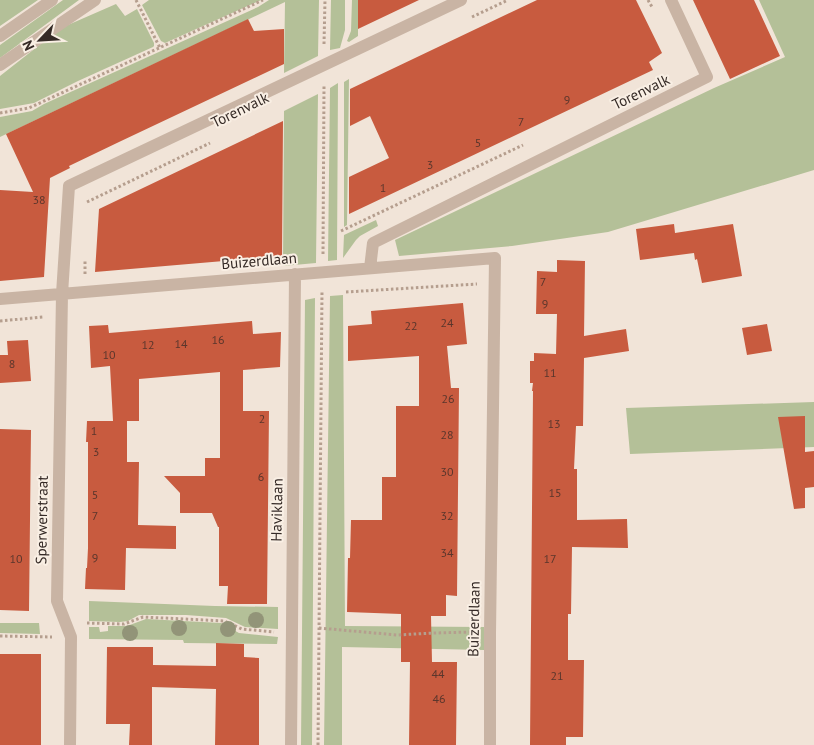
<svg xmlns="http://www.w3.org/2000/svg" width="814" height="745" font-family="'PT Sans',sans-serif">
<rect width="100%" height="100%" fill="#f1e4d8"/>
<path fill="#b4c098" d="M 0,0 L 38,0 L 0,26 Z
M 63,0 L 79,0 L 0,58 L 0,45 Z
M 149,0 L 261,0 L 165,43 L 161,41 L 142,5 Z
M 269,0 L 319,0 L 318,56 L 284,73 L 285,2 L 0,137 L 0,117 L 32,111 L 44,104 L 258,7 Z
M 331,0 L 345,0 L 345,30 L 340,48 L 330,50 Z
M 352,0 L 358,0 L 358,36 L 349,42 L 347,41 L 351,31 Z
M 759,0 L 814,0 L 814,170 L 608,232 L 512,246 L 399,256 L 395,240 L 714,88 L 785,57 Z
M 116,4 L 125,16 L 137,9 L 154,43 L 154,46 L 153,47 L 78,81 L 34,103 L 0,109 L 0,76 L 61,28 Z
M 349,79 L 347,225 L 344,227 L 344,82 Z
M 338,83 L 337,260 L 328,261 L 330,88 Z
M 318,94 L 316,263 L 283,266 L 284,111 Z
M 376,220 L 378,226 L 360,236 L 356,240 L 343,258 L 344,235 Z
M 343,295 L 345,626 L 484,627 L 484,650 L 342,647 L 342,745 L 324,745 L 330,296 Z
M 315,298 L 312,745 L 301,745 L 305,300 Z
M 814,402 L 814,447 L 630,454 L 626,408 Z
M 89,601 L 215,606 L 278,607 L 278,629 L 245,627 L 226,618 L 186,615 L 139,615 L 128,621 L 120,622 L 89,621 Z
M 146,619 L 221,623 L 239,633 L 278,637 L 277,644 L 184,643 L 183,640 L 89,639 L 89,627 L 99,627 L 100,632 L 108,631 L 108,626 L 127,626 Z
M 0,623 L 39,623 L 40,634 L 0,633 Z"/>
<path fill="#c85b3f" d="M 358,0 L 419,0 L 358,29 Z
M 537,0 L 636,0 L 662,53 L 649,62 L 653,70 L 349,214 L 349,177 L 389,158 L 370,116 L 350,126 L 350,89 Z
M 693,0 L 754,0 L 780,56 L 730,79 Z
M 248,19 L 254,31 L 284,29 L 284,64 L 119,142 L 69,166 L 70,168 L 50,178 L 44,277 L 0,281 L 0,190 L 33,192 L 6,134 Z
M 283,121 L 282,256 L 95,272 L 99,209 Z
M 674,224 L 675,233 L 733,224 L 742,276 L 702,283 L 697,259 L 695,260 L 694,253 L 640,260 L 636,229 Z
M 557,260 L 585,261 L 584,336 L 626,329 L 629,351 L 584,358 L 583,426 L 576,426 L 574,469 L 577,469 L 577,520 L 627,519 L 628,548 L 572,547 L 571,614 L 568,614 L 568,660 L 584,660 L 583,737 L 566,737 L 566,745 L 530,745 L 533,391 L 532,391 L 533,383 L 530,383 L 530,361 L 534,361 L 534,353 L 556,354 L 557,314 L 536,314 L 537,271 L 557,272 Z
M 463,303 L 467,344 L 447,346 L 451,388 L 459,388 L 457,596 L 446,595 L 446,616 L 431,616 L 432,662 L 457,662 L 456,745 L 409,745 L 410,662 L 401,662 L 401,614 L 347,612 L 348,558 L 350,558 L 351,520 L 382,520 L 382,477 L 396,477 L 396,406 L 419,406 L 419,356 L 348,361 L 348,326 L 372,324 L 371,311 Z
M 252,321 L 253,334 L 281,332 L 280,367 L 243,370 L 243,411 L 269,411 L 267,604 L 227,604 L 228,586 L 219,586 L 219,527 L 218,527 L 212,513 L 180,513 L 180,493 L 164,476 L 205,476 L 205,458 L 220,458 L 220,372 L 139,379 L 139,421 L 127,421 L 127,462 L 139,462 L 138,525 L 176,526 L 176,549 L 126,548 L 125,590 L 85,589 L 86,568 L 87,568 L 88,548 L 88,442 L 86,442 L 87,421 L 113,421 L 110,366 L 91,368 L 89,326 L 108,325 L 109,333 Z
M 767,324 L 772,351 L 747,355 L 742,328 Z
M 28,340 L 31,381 L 0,383 L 0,355 L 8,355 L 7,341 Z
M 805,416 L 805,452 L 814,451 L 814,487 L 805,488 L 805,508 L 794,509 L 778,417 Z
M 0,429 L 31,430 L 29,611 L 0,610 Z
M 216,643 L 244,644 L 244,657 L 259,658 L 259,745 L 215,745 L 216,689 L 152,687 L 152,745 L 129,745 L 130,724 L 106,724 L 107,647 L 153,647 L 153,665 L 216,666 Z
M 0,654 L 41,654 L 41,745 L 0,745 Z"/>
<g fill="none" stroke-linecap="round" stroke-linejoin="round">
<path stroke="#b59e8e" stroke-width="3" stroke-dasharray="2.5 2.5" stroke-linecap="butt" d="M 136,0 L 160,48
M 648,0 L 652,7
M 472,17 L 508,0
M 324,44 L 325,0
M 0,113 L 29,108 L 263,0
M 87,202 L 210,143
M 341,231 L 523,145
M 323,254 L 324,86
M 85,274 L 85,260
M 346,292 L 477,284
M 0,321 L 43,317
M 87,623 L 124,624 L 143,617 L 224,621 L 242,629 L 274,632
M 319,628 L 397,635 L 434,633 L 473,632
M 0,636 L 52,637
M 318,745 L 322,291"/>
<path stroke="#c9b4a4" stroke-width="12" d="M 0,36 L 52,0
M 0,65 L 95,0
M 370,268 L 373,243 L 707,77 L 671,0
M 0,299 L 495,258 L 490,633 L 490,745
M 70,745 L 71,637 L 57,601 L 62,294 L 69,186 L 461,0
M 291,745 L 295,274"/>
</g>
<g fill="#929478">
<circle cx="256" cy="620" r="8"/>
<circle cx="179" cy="628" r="8"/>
<circle cx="228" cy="629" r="8"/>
<circle cx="130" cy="633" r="8"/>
</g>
<g text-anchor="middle" stroke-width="4" stroke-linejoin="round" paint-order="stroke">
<g font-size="12" fill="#5a362c">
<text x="567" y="104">9</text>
<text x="521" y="126">7</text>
<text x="478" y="147">5</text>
<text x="430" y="169">3</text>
<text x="383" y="192">1</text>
<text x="39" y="204">38</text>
<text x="543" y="286">7</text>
<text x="545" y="308">9</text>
<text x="447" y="327">24</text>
<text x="411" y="330">22</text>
<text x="218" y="344">16</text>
<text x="181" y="348">14</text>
<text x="148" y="349">12</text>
<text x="109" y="359">10</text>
<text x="12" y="368">8</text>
<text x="550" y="377">11</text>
<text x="448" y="403">26</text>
<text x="262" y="423">2</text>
<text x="554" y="428">13</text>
<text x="94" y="435">1</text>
<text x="447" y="439">28</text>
<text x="96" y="456">3</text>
<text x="447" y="476">30</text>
<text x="261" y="481">6</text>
<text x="555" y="497">15</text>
<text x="95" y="499">5</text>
<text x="95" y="520">7</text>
<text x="447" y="520">32</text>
<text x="447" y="557">34</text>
<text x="95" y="562">9</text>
<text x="16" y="563">10</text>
<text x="550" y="563">17</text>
<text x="438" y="678">44</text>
<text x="557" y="680">21</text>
<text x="439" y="703">46</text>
</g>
<g font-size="15" fill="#352a26" stroke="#f9efe4">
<text transform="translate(641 92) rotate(-26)" y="5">Torenvalk</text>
<text transform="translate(240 110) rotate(-26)" y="5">Torenvalk</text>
<text transform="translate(259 261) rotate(-5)" y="5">Buizerdlaan</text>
<text transform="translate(277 510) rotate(-89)" y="5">Haviklaan</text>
<text transform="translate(42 520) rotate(-89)" y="5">Sperwerstraat</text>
<text transform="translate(474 619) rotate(-89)" y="5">Buizerdlaan</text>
</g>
</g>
<g transform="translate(40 40) rotate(245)" stroke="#f9efe4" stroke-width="4" paint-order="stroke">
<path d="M0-4L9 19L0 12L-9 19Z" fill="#352a26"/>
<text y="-8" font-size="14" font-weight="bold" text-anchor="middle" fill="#352a26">N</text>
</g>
</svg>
